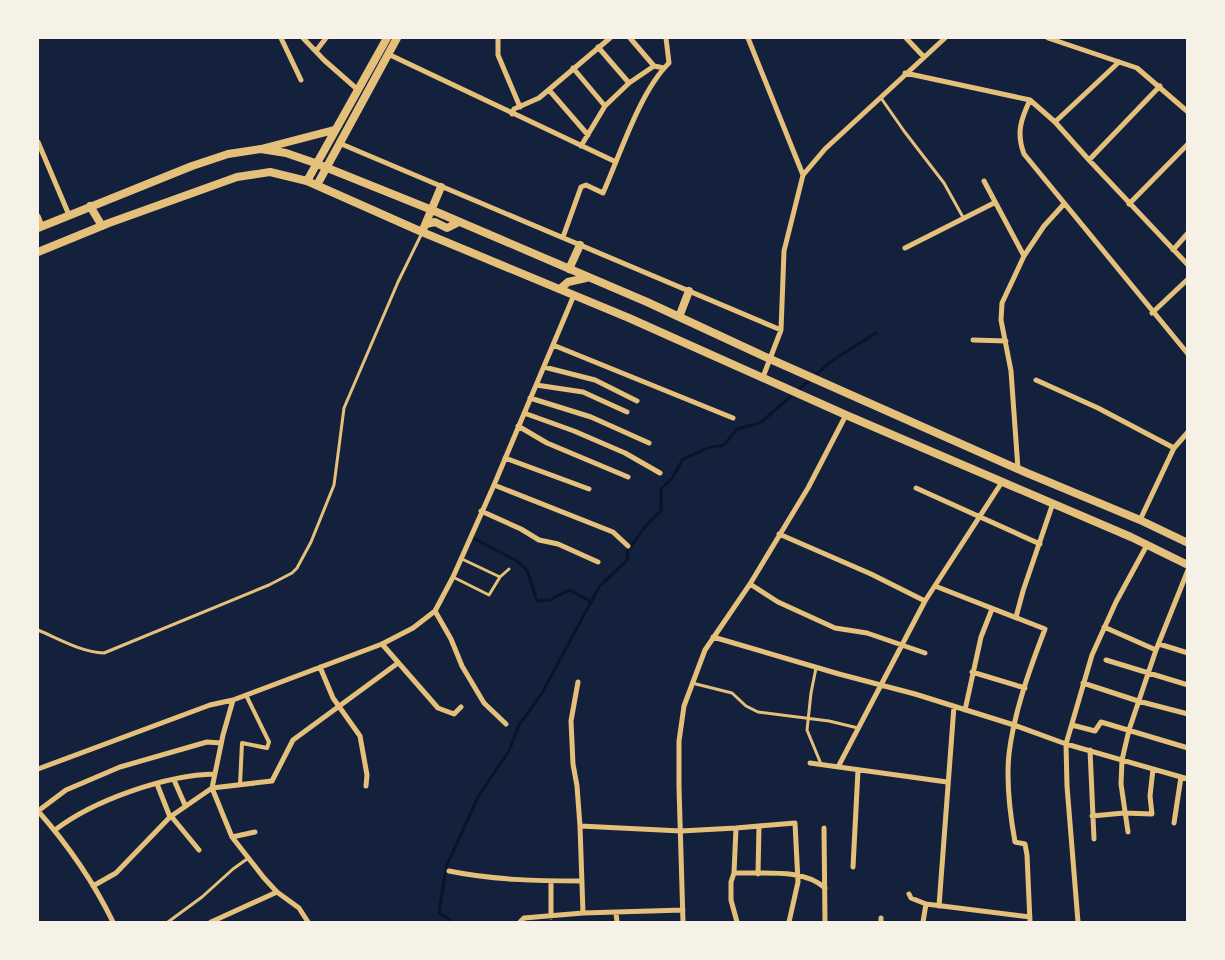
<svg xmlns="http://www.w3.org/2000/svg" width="1225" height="960" font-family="'Source Serif 4',serif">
<rect width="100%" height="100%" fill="#14213d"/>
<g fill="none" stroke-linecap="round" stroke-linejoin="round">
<path stroke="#0b132b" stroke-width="3" d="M 473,538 L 517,561 L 527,570 L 537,601 L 550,600 L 569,590 L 592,602
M 452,922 L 448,918 L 439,913 L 446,867 L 479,795 L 509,751 L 519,725 L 542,693 L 599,587 L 628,559 L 627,551 C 638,538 647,521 661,511 L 661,489 L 673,477 L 683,459 L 708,448 L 724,445 L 737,429 L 760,423 L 833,360 L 876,333"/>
<path stroke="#e5c07b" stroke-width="3" d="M 881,98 L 904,131 L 944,183 L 964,219
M 462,559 L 500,577
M 453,577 L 489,595 L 500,577 L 509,569
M 38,630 C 59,639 81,652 104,653 L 269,585 L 292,573 L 297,568 L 311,542 L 334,485 L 344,408 L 398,282 L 422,233
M 816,668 L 811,693 L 807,730 L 821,764
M 692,683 L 732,693 L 746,706 L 758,712 L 829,721 L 858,728
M 168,922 L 202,897 L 233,869 L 247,859"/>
<path stroke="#e5c07b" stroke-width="4" d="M 240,785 L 242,743 L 267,748 L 269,742 L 246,695"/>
<path stroke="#e5c07b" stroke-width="5" d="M 281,38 L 301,80
M 303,38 L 324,60 L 357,89
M 498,38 L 498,55 L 520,107
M 630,38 L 654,66
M 748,38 L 803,175
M 906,38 L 924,57
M 1048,38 L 1137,68 L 1188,112
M 598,47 L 629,83
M 316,51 L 326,38
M 388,54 L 616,162
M 573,68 L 605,106
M 905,73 L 1030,100 L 1055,122 L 1089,160 L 1188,265
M 549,90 L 588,135
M 1030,100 C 1021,119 1016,133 1024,154 L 1188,354
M 512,114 L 514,109 L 539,98 L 610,38
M 1055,122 L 1119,62
M 38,142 L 69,215
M 339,143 L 781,330
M 581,146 L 605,106 L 629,83 L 654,66 L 664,68
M 1089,160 L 1160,86
M 984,181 L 1024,256
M 1129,204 L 1188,144
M 38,216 L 42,226
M 563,237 L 581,187 L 586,185 L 603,193 C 620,155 640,91 669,63 L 666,38
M 905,248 L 994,203
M 1173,250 L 1188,233
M 1152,313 L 1188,279
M 973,340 L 1006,341
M 553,345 L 733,418
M 544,367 L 595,380 L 637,401
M 763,377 L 781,330 L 784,251 L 803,175 L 825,149 L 945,38
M 1036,380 L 1098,408 L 1174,448
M 536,385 L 583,392 L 627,412
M 530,398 L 591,417 L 649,443
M 524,413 L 574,431 L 625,453 L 660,473
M 518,426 L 547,443 L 628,477
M 505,458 L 589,489
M 1018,469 L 1011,371 L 1001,320 L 1002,303 L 1024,256 L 1044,226 L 1064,204
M 494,485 L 613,532 L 628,546
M 916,488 L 1040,544
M 481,511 L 521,529 L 539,540 L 558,544 L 598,562
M 1140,520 L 1174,448 L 1188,432
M 779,534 L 871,574 L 925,601
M 750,584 L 778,602 L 835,628 L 867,633 L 925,653
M 935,586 L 1045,629 C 1030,668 1014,712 1009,754 C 1006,782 1010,814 1015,842 L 1025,844 L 1027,855 L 1030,922
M 435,611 L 451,639 L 462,666 L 484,703 L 506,724
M 1016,617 L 1023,591 L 1053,503
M 1104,627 L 1156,650
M 713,637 L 839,674 L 915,694 L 1014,725 L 1066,744 L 1188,779
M 382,644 L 438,708 L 454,714 L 461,707
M 1159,644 L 1188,653
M 1106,660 L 1188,685
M 320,667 L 333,698 L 360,736 L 367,775 L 366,786
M 972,672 L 1025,688
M 578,682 L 571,721 L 573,764 L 577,786 L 580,826 L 583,913
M 1083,683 L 1138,701 L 1188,714
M 233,700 L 223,735 L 212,788 L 232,837 L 264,878 L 277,892 L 299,908 L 308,922
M 965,710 L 981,637 L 992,609
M 1072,725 L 1095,731 L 1101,722 L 1188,748
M 1090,750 L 1094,839
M 810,763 L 947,782
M 838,767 L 925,601 L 1002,482
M 38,769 L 210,705 L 233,700 L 382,644 L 413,628 L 435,611 L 453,577 L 494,485 L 574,295
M 174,780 L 185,805
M 157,784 L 170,817
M 38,811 L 66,790 L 120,767 L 207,742 L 221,743
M 38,811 C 68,845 93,881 113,922
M 171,816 L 199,850
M 1092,816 L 1124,813 L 1152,814 L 1150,796 L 1153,769
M 1174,823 L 1181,777
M 580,826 L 681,831 L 736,828 L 795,823 L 798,882 L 789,922
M 736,828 L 734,873 L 731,882 L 731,900 L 737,922
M 824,828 L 825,922
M 55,830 C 94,800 166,775 215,774
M 1128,832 L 1121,784 L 1122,760 L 1129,730 L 1156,650 L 1188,570
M 232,837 L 255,832
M 853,867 L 858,770
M 449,871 C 493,880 537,881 582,881
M 734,873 C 763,874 804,868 825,888
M 758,874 L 759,826
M 93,886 L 116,873 L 170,817 L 212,788 L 272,781 L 293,740 L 398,663
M 909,894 L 911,898 L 926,904 L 1030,917
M 939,906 L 954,706
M 616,913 L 617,922
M 551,917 L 551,881
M 211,922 L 277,892
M 520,922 L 524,918 L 583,913 L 683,910
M 683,922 L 679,787 L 679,741 L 684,706 L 705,650 L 750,584 L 808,488 L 846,415
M 881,922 L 881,918
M 923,922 L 926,904
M 1078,922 L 1067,786 L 1066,744 L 1092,655 L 1116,602 L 1147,545"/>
<path stroke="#e5c07b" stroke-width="8" d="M 90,206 L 102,226
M 38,228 L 192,166 L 228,154 L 261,149 L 286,153 L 315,163
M 38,252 L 109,223 L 237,177 L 270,172 L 307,181"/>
<path stroke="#e5c07b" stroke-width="8" d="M 387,38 L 307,181 L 422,232 L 629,318 L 846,415 L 1131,537 L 1188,565
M 261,149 L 334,130
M 315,163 L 432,210 L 647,302 L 770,359 L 1027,473 L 1140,520 L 1188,543
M 317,185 L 397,38
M 426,224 L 435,222 L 447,228 L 459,222
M 422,232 L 441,187
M 569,269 L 580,245
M 560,289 L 568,282 L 586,278
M 679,317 L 689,291"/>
</g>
<rect width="1225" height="960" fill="none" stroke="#f6f1e7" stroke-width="78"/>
</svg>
